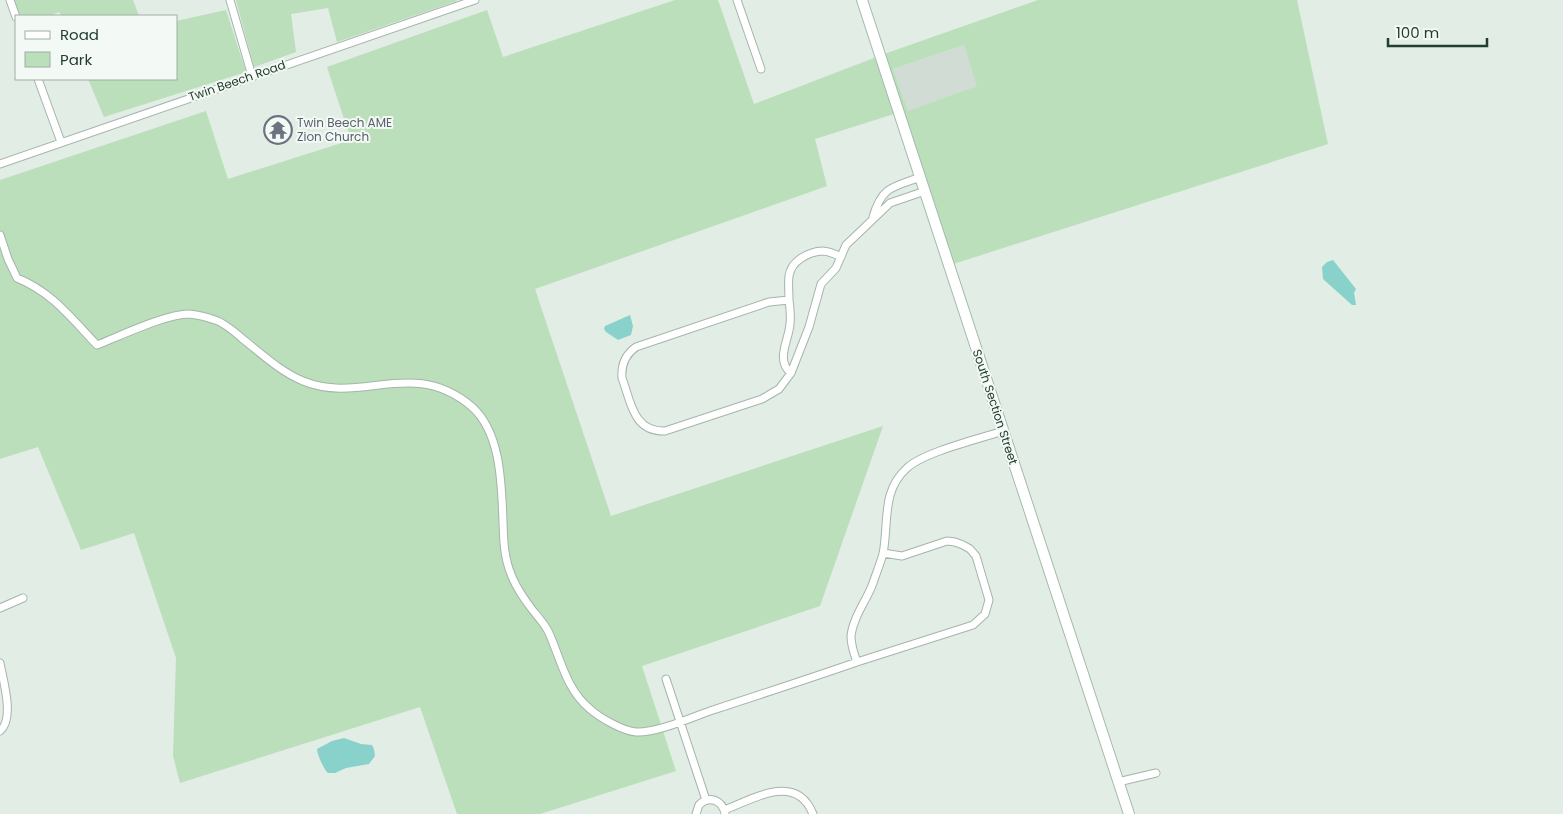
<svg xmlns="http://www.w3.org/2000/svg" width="1563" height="814" font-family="Poppins,sans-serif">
<rect width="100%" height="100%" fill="#e2ede5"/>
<path fill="#d0dcd4" d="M 964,45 L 978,86 L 908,111 L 893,69 Z"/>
<path fill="#bbdebb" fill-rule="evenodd" d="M 14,0 L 133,0 L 139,16 L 62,16 L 59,12 L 49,16 L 19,16 Z
M 236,0 L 456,0 L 457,1 L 337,42 L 328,8 L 291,14 L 296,52 L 254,67 Z
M 675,0 L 718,0 L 754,104 L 887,53 L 1038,0 L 1297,0 L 1328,144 L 944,267 L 894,114 L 815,139 L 827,186 L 535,289 L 611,516 L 883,426 L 820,606 L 642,666 L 676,771 L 540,814 L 457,814 L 420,707 L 180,783 L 173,756 L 176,658 L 134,533 L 81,550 L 38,447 L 0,459 L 0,180 L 206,111 L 228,179 L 351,140 L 327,67 L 487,10 L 503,57 ZM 964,45 L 977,86 L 908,111 L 893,69 Z
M 226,10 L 246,72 L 104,117 L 88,79 L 176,79 L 176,21 Z"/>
<path fill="#89d2cb" d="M 1333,260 L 1356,289 L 1354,293 L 1356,305 L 1352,305 L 1323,279 L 1322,267 L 1327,262 Z
M 630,315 L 633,326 L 631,335 L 618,340 L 606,332 L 604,329 L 605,326 Z
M 344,738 L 361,744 L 372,745 L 374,749 L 375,756 L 369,764 L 346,768 L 335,773 L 328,773 C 324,770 317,754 317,749 L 332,741 Z"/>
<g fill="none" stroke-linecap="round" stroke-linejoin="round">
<defs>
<path id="street" d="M 10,0 L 16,17
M 230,0 L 252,76
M 737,0 L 761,69
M 38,79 L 61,142
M 0,164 L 475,0
M 873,217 C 882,186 893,187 921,177
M 0,235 L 8,259 L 17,278 C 52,292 71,318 97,345 C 120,336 166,314 189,314 C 197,315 207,317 215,320 C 225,323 236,333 244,340 C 263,355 281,372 303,381 C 362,405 412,357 471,406 C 506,436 501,501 504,543 C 506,569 515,587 531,608 C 537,616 545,624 549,633 C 561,660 566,689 590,709 C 600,718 623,731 636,732 C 657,733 690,718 710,711 C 759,695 808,679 857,662
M 789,300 C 789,292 788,284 789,276 C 791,261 808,252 822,251 C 829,251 835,254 841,257
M 791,373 C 775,360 789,340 790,324 C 791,316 790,308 789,300 L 769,302 L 636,347 C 626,354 621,365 622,378 C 631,402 633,432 665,431 L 762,399 L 779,389 L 791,373 L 809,327 L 821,284 L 836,268 L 846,245 L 890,203 L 925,191
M 883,553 L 902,556 L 947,541 L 955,542 L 963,545 L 970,549 L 976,556 L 989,600 L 985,614 L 973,625 L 857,662 C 854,654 851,645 851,636 C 853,617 867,600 873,583 C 876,574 880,564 883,554 C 889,523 881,491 907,468 C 924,452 979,439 1003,431
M 0,608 L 23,598
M 0,663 C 3,680 15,719 0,731
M 666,679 L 706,800
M 1118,782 L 1156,773
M 724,810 C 754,799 796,772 813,814
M 696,814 L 699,805 C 709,795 722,800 725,813"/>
<path id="secondary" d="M 862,0 L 1129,814"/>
</defs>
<use href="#street" stroke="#a5b5ab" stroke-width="9"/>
<use href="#secondary" stroke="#a3bbad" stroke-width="12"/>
<use href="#street" stroke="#fff" stroke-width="7"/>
<use href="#secondary" stroke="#fff" stroke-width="10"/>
</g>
<defs>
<symbol id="temple-ring" viewBox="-11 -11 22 22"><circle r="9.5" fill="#f3f9f4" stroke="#6b7280" stroke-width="1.5"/><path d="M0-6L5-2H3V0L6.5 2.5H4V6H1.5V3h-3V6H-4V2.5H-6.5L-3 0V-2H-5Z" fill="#6b7280"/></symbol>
</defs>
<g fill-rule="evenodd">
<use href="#temple-ring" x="262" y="114" width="32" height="32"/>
</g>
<g text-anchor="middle" stroke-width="4" stroke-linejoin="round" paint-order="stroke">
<g font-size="12" fill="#223e2f" stroke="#f3f9f4">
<text transform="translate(237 81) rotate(-19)" y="4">Twin Beech Road</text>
<text transform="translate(995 407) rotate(72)" y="4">South Section Street</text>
</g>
<g font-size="12" fill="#5b616d" stroke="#f3f9f4" text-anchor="start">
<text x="297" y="127">Twin Beech AME<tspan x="297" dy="14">Zion Church</tspan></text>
</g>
</g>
<rect x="15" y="15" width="162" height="65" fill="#f3f9f4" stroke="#9faea5"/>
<rect x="25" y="31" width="25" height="8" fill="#ffffff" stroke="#9faea5"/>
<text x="60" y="40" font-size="15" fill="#223e2f">Road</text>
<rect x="25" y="52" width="25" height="15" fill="#bbdebb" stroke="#9faea5"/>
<text x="60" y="65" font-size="15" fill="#223e2f">Park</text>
<path d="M1388 38v8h99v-8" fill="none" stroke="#223e2f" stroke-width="2.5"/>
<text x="1396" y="38" font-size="15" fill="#223e2f" stroke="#f3f9f4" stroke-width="4" paint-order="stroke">100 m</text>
</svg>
